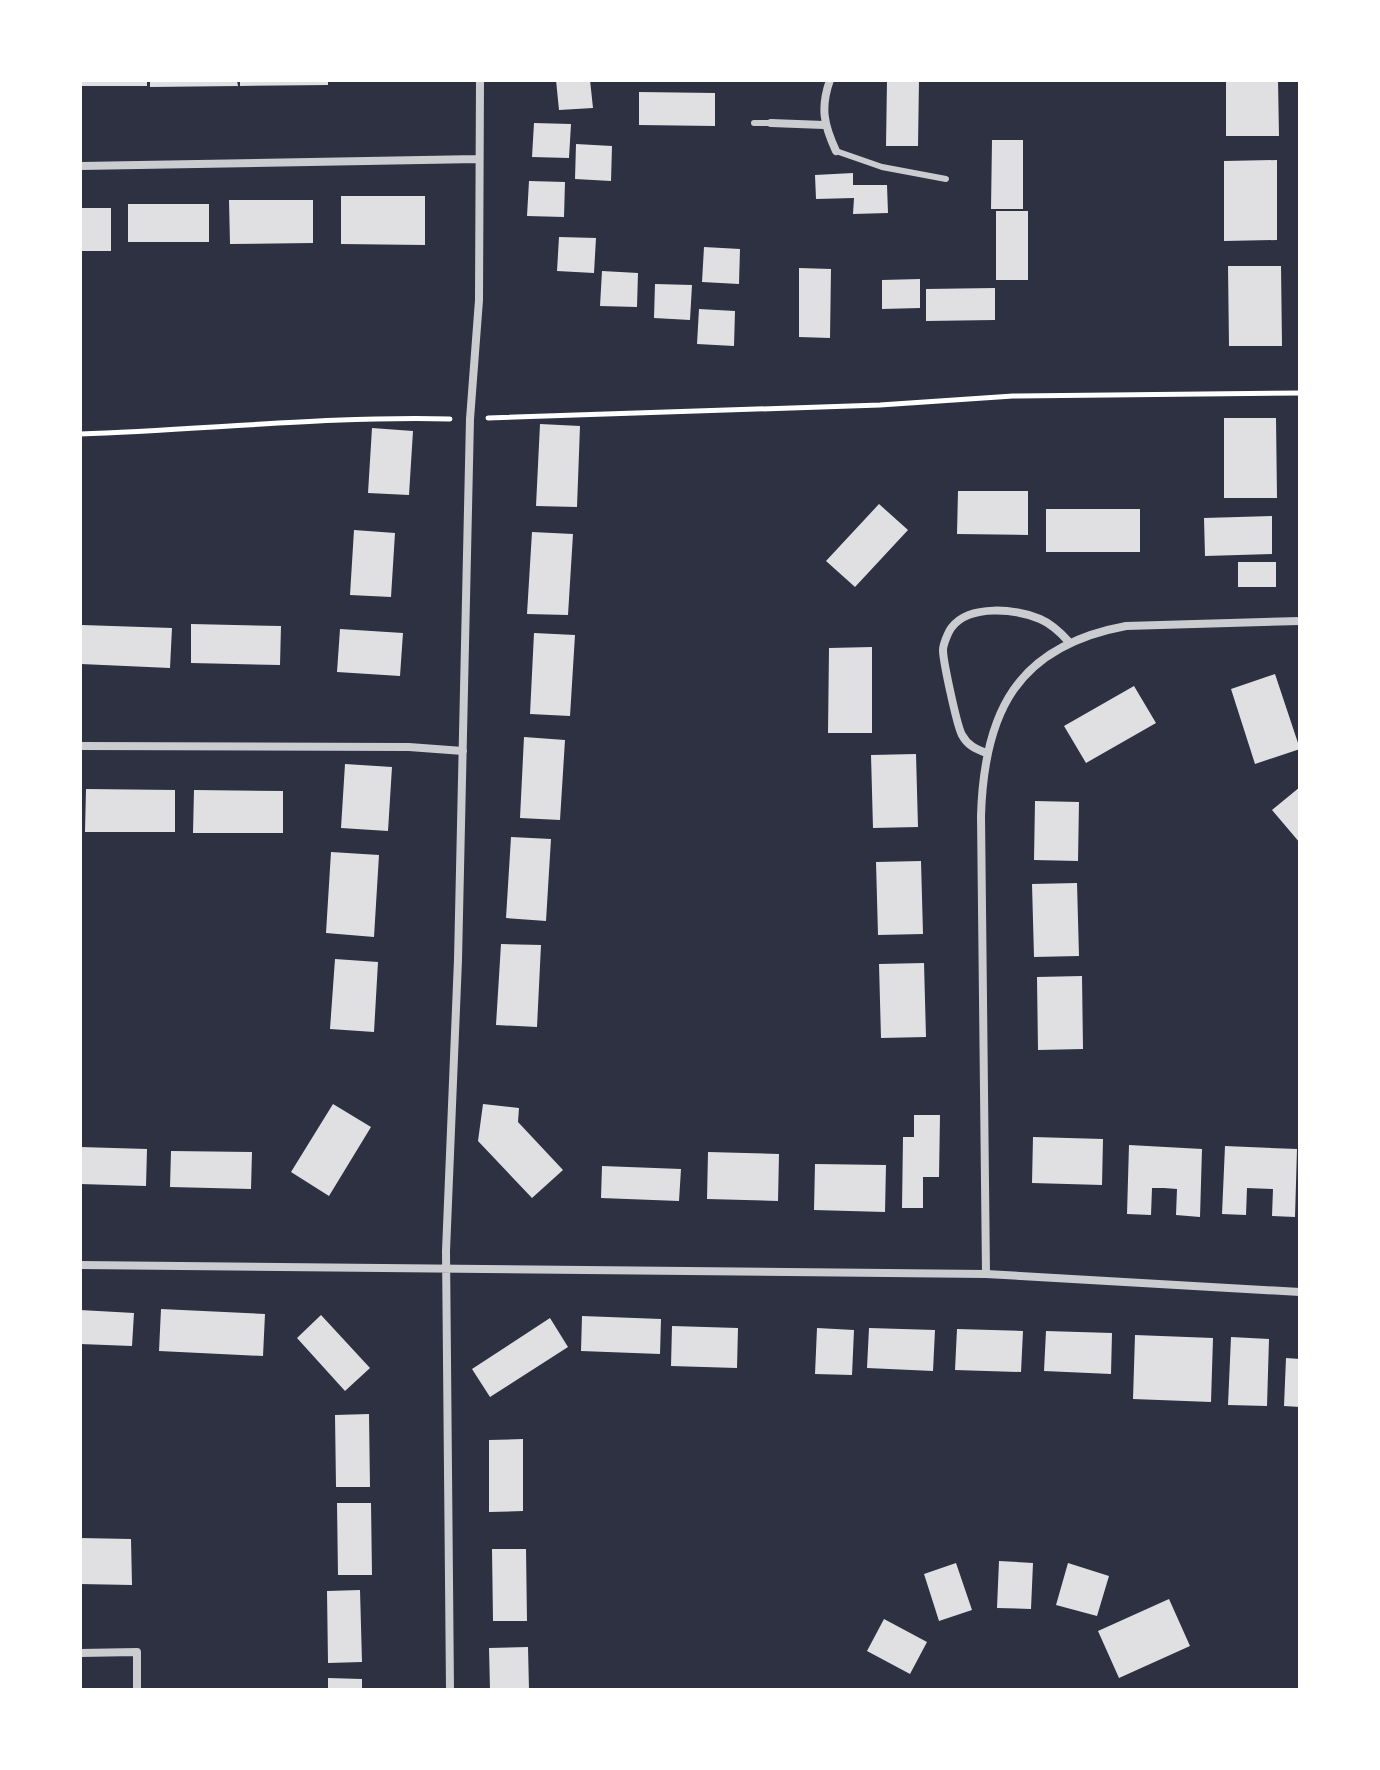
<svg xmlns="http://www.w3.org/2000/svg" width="1380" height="1770" font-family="Barlow,sans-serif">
<rect width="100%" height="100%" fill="#2d3142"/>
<path fill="#e0e0e3" d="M 80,80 L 147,80 L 147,86 L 80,86 Z
M 150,80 L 237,80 L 238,86 L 150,87 Z
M 240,80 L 328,80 L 328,85 L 240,86 Z
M 556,80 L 590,80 L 593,108 L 559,110 Z
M 887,80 L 919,80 L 918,146 L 886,146 Z
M 1226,80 L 1278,80 L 1279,136 L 1226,136 Z
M 639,92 L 715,93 L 715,126 L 639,125 Z
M 534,123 L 571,124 L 569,158 L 532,157 Z
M 992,140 L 1023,140 L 1023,209 L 991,209 Z
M 576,144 L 612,146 L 611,181 L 575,179 Z
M 1277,160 L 1277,240 L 1224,241 L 1224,161 Z
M 853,173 L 853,185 L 887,185 L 888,213 L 853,214 L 854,198 L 816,199 L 815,175 Z
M 529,181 L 565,182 L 564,217 L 527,216 Z
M 341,196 L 425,196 L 425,245 L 341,244 Z
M 229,200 L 313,200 L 313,243 L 230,244 Z
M 128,204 L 209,204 L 209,242 L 128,242 Z
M 80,208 L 111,208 L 111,251 L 80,251 Z
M 996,211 L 1028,211 L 1028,280 L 996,280 Z
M 559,237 L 596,238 L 594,273 L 557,271 Z
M 704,247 L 740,249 L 739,284 L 702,282 Z
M 1228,266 L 1281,266 L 1282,346 L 1229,346 Z
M 799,268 L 831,269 L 830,338 L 799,337 Z
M 602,271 L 638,273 L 637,307 L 600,306 Z
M 920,279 L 920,308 L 882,309 L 882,280 Z
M 655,284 L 692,285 L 690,320 L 654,318 Z
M 995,288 L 995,320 L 926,321 L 926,289 Z
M 699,309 L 735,311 L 734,346 L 697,344 Z
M 1224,418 L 1276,418 L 1277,498 L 1224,498 Z
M 540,424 L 580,426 L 577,507 L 536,506 Z
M 372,428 L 413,431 L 409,495 L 368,493 Z
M 958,491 L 1028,491 L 1028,535 L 957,534 Z
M 879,504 L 908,530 L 855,587 L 826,561 Z
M 1046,509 L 1140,509 L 1140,552 L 1046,552 Z
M 1272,516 L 1272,554 L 1205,556 L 1204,518 Z
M 354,530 L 395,533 L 391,597 L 350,595 Z
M 532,532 L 573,534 L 568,615 L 527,614 Z
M 1238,562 L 1276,562 L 1276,587 L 1238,587 Z
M 191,624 L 281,626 L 280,665 L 191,663 Z
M 82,625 L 172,628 L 170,668 L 81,664 Z
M 340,629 L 403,633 L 400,676 L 337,672 Z
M 534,633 L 575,635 L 570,716 L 530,714 Z
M 872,647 L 872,733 L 828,733 L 829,648 Z
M 1275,674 L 1300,749 L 1255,764 L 1231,689 Z
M 1134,686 L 1156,723 L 1086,763 L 1064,726 Z
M 524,737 L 565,740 L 560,820 L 520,818 Z
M 916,754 L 918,827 L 873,828 L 871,755 Z
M 345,764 L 392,767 L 388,831 L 341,828 Z
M 1300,787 L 1300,843 L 1272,810 Z
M 86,789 L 175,790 L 175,832 L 85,832 Z
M 194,790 L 283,791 L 283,833 L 193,833 Z
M 1035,801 L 1079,802 L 1078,861 L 1034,860 Z
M 511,837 L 551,839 L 546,921 L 506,918 Z
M 331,852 L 379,855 L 374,937 L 326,933 Z
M 921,861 L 923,934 L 878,935 L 876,862 Z
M 1077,883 L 1079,956 L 1034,957 L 1032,884 Z
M 501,944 L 541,945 L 537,1027 L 496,1025 Z
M 335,959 L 378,962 L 374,1032 L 330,1029 Z
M 924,963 L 926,1037 L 881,1038 L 879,964 Z
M 1082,976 L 1083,1049 L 1038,1050 L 1037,977 Z
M 333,1104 L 371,1127 L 329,1196 L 291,1172 Z
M 483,1104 L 519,1108 L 518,1122 L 563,1170 L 532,1198 L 478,1141 Z
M 914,1115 L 940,1115 L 939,1177 L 923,1177 L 923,1208 L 902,1208 L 903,1137 L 914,1137 Z
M 1033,1137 L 1103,1139 L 1102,1185 L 1032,1183 Z
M 1129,1145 L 1202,1149 L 1200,1217 L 1176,1215 L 1177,1189 L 1164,1188 L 1152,1188 L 1151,1215 L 1127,1214 Z
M 1225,1146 L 1297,1149 L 1295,1217 L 1272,1216 L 1273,1189 L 1247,1188 L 1246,1215 L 1222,1214 Z
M 80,1147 L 147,1149 L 146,1186 L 80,1184 Z
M 171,1151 L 252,1152 L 251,1189 L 170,1187 Z
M 708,1152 L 779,1154 L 778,1201 L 707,1199 Z
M 815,1164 L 886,1165 L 885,1212 L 814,1210 Z
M 602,1166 L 681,1169 L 679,1201 L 601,1198 Z
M 161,1309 L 265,1314 L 263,1356 L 159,1351 Z
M 80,1310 L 134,1313 L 132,1346 L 80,1344 Z
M 321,1315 L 370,1368 L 345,1391 L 297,1338 Z
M 582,1316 L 661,1319 L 660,1354 L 581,1351 Z
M 550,1318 L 568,1347 L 490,1397 L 472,1369 Z
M 672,1326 L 738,1328 L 737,1368 L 671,1366 Z
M 817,1328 L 854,1330 L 852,1375 L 815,1374 Z
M 869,1328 L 935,1330 L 933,1371 L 867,1368 Z
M 957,1329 L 1023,1331 L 1021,1372 L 955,1370 Z
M 1046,1331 L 1112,1333 L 1111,1374 L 1044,1371 Z
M 1135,1335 L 1213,1338 L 1211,1402 L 1133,1399 Z
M 1231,1337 L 1269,1339 L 1267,1406 L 1228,1405 Z
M 1286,1358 L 1300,1359 L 1300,1407 L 1284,1406 Z
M 369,1414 L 370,1487 L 336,1487 L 335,1415 Z
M 523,1439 L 523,1511 L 489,1512 L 489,1440 Z
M 337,1503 L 371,1503 L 372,1575 L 338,1575 Z
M 80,1538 L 131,1539 L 132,1585 L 80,1584 Z
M 492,1549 L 526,1549 L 527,1621 L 493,1621 Z
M 999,1561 L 1033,1563 L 1031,1609 L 997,1608 Z
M 956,1563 L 972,1610 L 939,1621 L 924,1574 Z
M 1068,1563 L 1109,1576 L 1097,1616 L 1056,1605 Z
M 360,1590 L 362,1662 L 328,1663 L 327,1591 Z
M 1169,1599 L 1190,1646 L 1119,1678 L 1098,1631 Z
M 884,1619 L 927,1642 L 910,1674 L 867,1651 Z
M 528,1647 L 529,1690 L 490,1690 L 489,1648 Z
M 328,1678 L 362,1679 L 362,1690 L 328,1690 Z"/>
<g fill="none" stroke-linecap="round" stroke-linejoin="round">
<path stroke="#fff" stroke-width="5" d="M 488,418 L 880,405 L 1013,396 L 1300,393
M 80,434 C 204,430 327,416 450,419"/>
<path stroke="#caccd0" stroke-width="6" d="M 754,123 L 771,123
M 836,151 L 882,167 L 946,179"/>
<path stroke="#caccd0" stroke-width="8" d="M 830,80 C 820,108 824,125 836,151
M 771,123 L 824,125
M 80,166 L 478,159
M 80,746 L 409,747 L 463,751
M 986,753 C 976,749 968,746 962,735 C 957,726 943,661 943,650 C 943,645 948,632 952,627 C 970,604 1016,609 1040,619 C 1052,624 1061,633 1069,642
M 80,1265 L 986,1274 L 1300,1292
M 986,1274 L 981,816 C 984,712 1017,646 1126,626 L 1300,621
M 80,1653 L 137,1652 L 137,1690
M 450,1690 L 446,1251 L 458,960 L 470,419 L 479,300 L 480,80"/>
</g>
<rect width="1380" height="1770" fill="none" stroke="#ffffff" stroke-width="164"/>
</svg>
